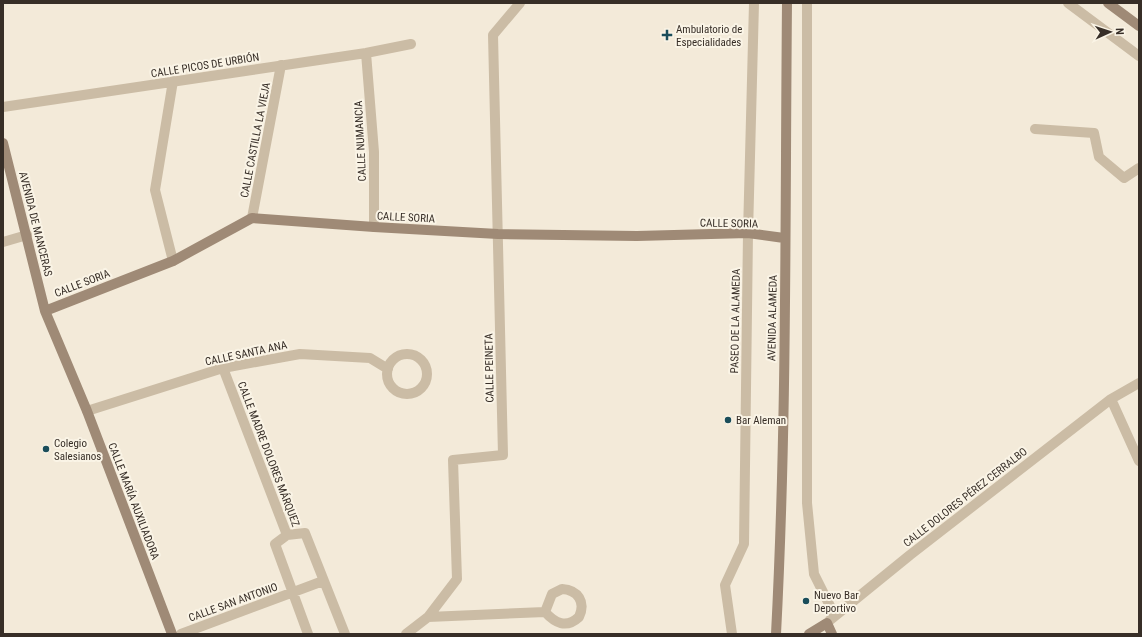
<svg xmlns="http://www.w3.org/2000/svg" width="1142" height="637" font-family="'Roboto Condensed',sans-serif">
<rect width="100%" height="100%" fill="#f3ead9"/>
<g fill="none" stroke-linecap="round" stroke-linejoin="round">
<path stroke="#cbbca5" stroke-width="10" d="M 807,3 L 807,503 L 814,574 L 835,616
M 1068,3 L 1139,56
M 366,53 L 374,152 L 374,227
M 3,107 L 366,53 L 411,44
M 1035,129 L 1094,133 L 1099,157 L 1124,178 L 1139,168
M 252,218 L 281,65
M 3,242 L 27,235
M 173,261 L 155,190 L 173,81
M387 374a20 20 0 1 1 40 0a20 20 0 1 1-40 0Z
M 223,368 L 287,535
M 1111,399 L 1139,461
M 87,411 L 223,368 L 300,354 L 370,358 L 388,369
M 287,535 L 305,533 L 345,634
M 287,535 L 275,544 L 308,634
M 562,589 C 578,590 586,602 579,617 C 566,629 555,623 545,612 L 552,594 Z
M 428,617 L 545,612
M 830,620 L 910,555 L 1111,399 L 1139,383
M 181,634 L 323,581
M 406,634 L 428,617 L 457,579 L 453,460 L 503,455 L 493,35 L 520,3
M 732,634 L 725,585 L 744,544 L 748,233 L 754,3"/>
<path stroke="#9f8a76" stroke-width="10" d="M 1108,3 L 1139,26
M 3,143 L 45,311 L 87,411 L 172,634
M 45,311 L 173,261 L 252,218 L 374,227 L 498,234 L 637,236 L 748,233 L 784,238
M 776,634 C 787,424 785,213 787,3
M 809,634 L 827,623 L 832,634"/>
</g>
<g fill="#1a4d5a" stroke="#faf4e6" stroke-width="1.5">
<path d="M665 29h4v4h4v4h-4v4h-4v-4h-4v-4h4z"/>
<circle cx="728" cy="420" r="4"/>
<circle cx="46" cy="449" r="4"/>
<circle cx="806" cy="601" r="4"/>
</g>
<g text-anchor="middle" stroke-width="4" stroke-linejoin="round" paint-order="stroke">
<g font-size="11" fill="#372e27" stroke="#faf4e6" text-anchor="start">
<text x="676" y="33">Ambulatorio de<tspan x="676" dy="13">Especialidades</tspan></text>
<text x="736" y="424">Bar Aleman</text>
<text x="54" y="447">Colegio<tspan x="54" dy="13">Salesianos</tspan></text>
<text x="814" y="599">Nuevo Bar<tspan x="814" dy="13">Deportivo</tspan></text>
</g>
<g font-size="11" fill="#372e27" stroke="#faf4e6">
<text transform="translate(205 65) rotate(-9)" y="4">CALLE PICOS DE URBIÓN</text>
<text transform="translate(255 140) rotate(-79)" y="4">CALLE CASTILLA LA VIEJA</text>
<text transform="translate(360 141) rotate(-93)" y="4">CALLE NUMANCIA</text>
<text transform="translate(406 217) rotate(3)" y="4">CALLE SORIA</text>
<text transform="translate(729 223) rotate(1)" y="4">CALLE SORIA</text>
<text transform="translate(36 224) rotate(76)" y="4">AVENIDA DE MANCERAS</text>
<text transform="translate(82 283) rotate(-21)" y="4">CALLE SORIA</text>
<text transform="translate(772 318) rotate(-89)" y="4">AVENIDA ALAMEDA</text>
<text transform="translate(735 321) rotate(-89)" y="4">PASEO DE LA ALAMEDA</text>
<text transform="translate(246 353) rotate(-12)" y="4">CALLE SANTA ANA</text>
<text transform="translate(489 368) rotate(-91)" y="4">CALLE PEINETA</text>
<text transform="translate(269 454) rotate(69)" y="4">CALLE MADRE DOLORES MÁRQUEZ</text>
<text transform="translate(965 497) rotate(-38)" y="4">CALLE DOLORES PÉREZ CERRALBO</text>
<text transform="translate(134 501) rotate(69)" y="4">CALLE MARÍA AUXILIADORA</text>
<text transform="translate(233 602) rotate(-20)" y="4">CALLE SAN ANTONIO</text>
</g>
</g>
<rect width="1142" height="637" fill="none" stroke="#372e27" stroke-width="8"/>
<g transform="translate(1110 32) rotate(87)" stroke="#faf4e6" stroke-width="3" paint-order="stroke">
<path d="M0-3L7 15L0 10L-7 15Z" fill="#372e27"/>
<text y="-6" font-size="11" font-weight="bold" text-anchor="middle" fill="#372e27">N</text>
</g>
</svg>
